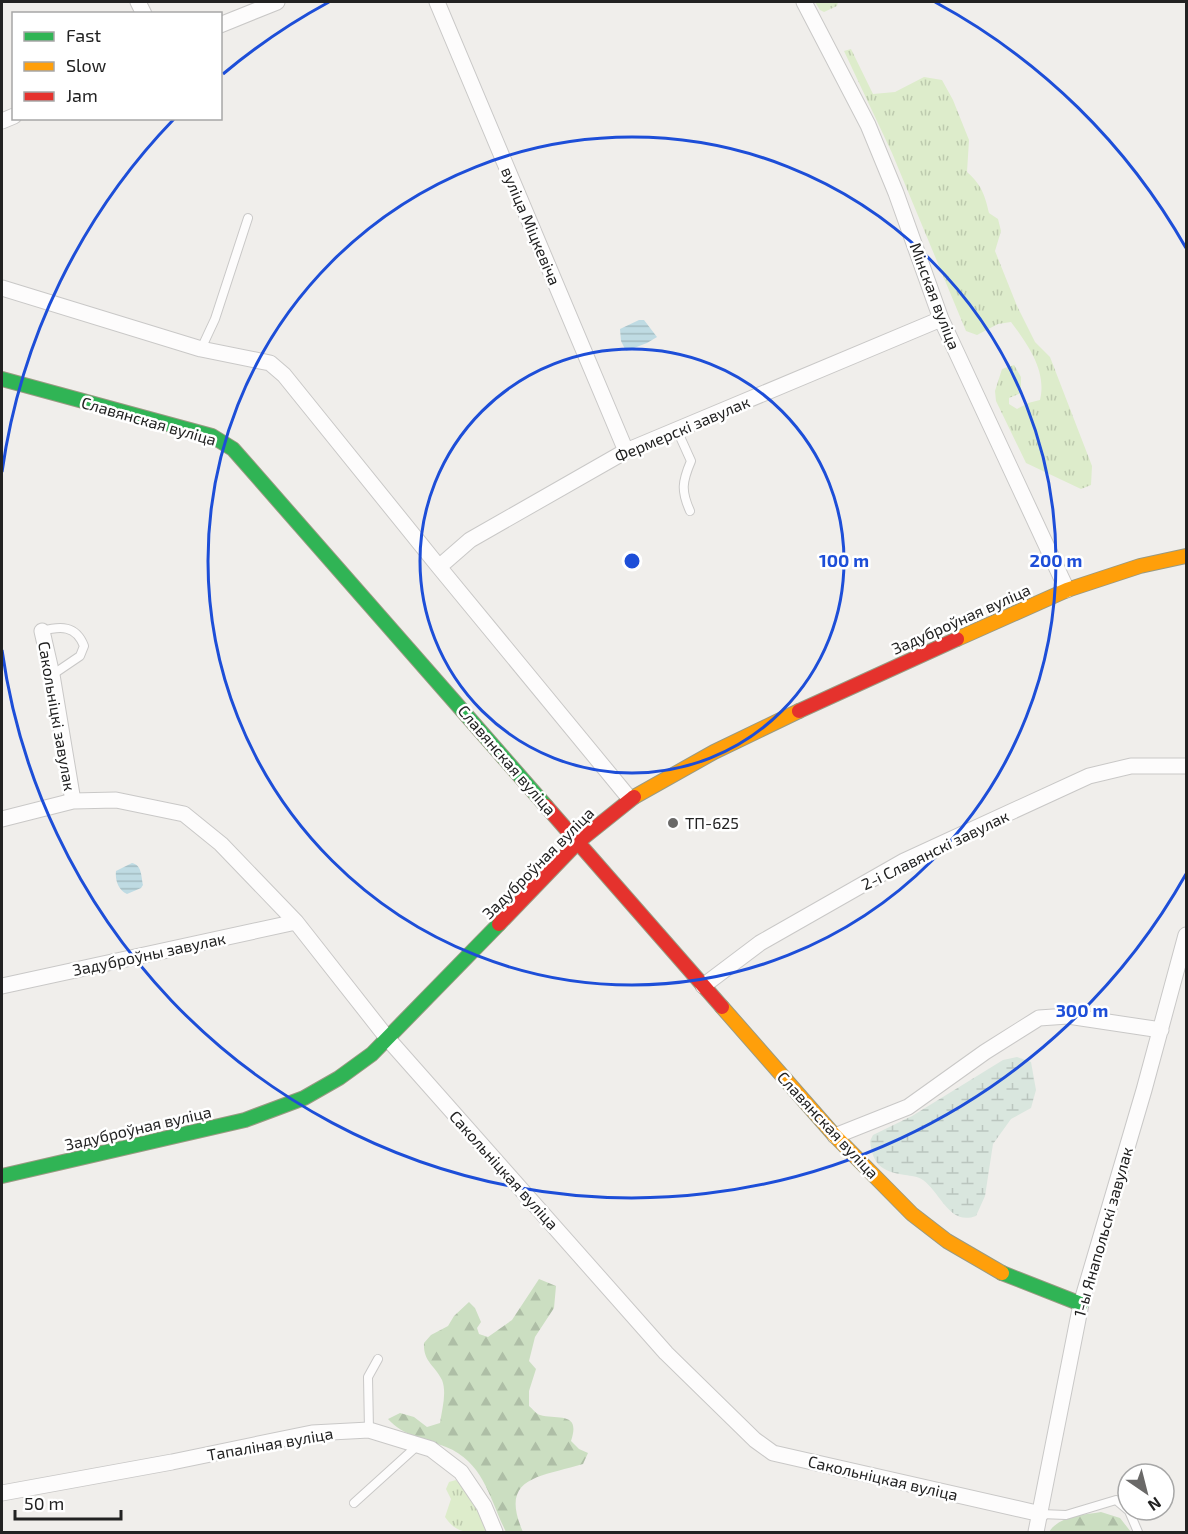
<svg xmlns="http://www.w3.org/2000/svg" width="1188" height="1534" font-family="'Exo 2',sans-serif">
<defs>
<pattern id="grass-tufts" width="24" height="20" patternUnits="userSpaceOnUse" patternTransform="scale(1.5)"><rect width="24" height="20" fill="#ddeccb"/><path d="M3 7l-1-3M5 7V3M7 7l1-3M15 17l-1-3M17 17v-4M19 17l1-3" fill="none" stroke="#bdcaae"/></pattern>
<pattern id="forest-firs" width="22" height="20" patternUnits="userSpaceOnUse" patternTransform="scale(1.5)"><rect width="22" height="20" fill="#cbdec1"/><path d="M5 1l3.5 6h-7zM16 11l3.5 6h-7z" fill="#aebea6"/></pattern>
<pattern id="wetland-marsh" width="20" height="14" patternUnits="userSpaceOnUse" patternTransform="scale(1.5)"><rect width="20" height="14" fill="#d9e6de"/><path d="M1 5h8M5 5V1M11 12h8M15 12V8" fill="none" stroke="#bac5be"/></pattern>
<pattern id="water-rules" width="6" height="5" patternUnits="userSpaceOnUse" patternTransform="scale(1.5)"><rect width="6" height="5" fill="#bfdbe3"/><path d="M0 2.5h6" fill="none" stroke="#a4bcc2"/></pattern>
</defs>
<rect width="100%" height="100%" fill="#f0eeeb"/>
<path fill="url(#grass-tufts)" d="M 815,2 L 838,2 L 837,6 L 824,12 L 820,10 Z
M 851,49 L 873,94 L 895,92 L 924,77 L 942,80 L 953,100 L 969,140 L 967,172 C 981,184 985,195 989,213 L 998,219 L 1001,231 L 995,251 L 1017,306 L 1035,342 L 1050,357 L 1092,466 L 1091,485 L 1081,489 L 1026,463 L 996,401 L 995,391 L 1002,369 L 1014,365 L 1021,377 L 1021,393 L 1009,398 L 1009,404 L 1017,409 L 1028,403 L 1040,400 C 1047,371 1028,345 1011,322 L 998,324 L 977,335 L 966,331 L 892,153 L 844,51 Z
M 456,1480 L 478,1507 L 486,1532 C 466,1532 457,1534 445,1517 L 451,1499 L 446,1489 L 449,1482 Z"/>
<path fill="url(#forest-firs)" d="M 539,1279 L 556,1286 L 554,1308 L 535,1337 L 529,1361 L 536,1369 L 529,1391 L 529,1406 C 533,1409 536,1414 540,1415 C 558,1420 581,1411 571,1441 L 579,1449 L 588,1453 L 583,1464 C 541,1477 498,1476 523,1532 L 506,1532 C 490,1500 484,1462 446,1447 C 426,1439 403,1436 388,1419 L 400,1413 L 414,1417 L 427,1427 L 440,1423 C 442,1409 447,1393 442,1380 C 435,1365 423,1362 424,1343 L 431,1335 L 448,1326 L 454,1316 L 469,1302 L 475,1308 L 481,1322 L 477,1328 L 479,1334 L 488,1337 L 512,1320 Z
M 1101,1512 L 1120,1518 L 1131,1532 L 1049,1532 C 1059,1516 1083,1515 1101,1512 Z"/>
<path fill="url(#wetland-marsh)" d="M 1017,1057 L 1031,1062 L 1036,1090 L 1031,1108 L 1011,1119 L 993,1144 L 985,1196 L 976,1216 C 949,1226 941,1193 923,1180 C 918,1176 911,1176 905,1175 C 881,1171 873,1165 870,1141 L 873,1135 L 912,1116 L 1003,1060 Z"/>
<path fill="url(#water-rules)" d="M 639,320 L 644,320 L 657,337 L 647,343 L 626,351 L 621,341 L 620,329 Z
M 132,863 C 142,865 141,876 143,885 L 141,888 L 127,894 C 118,890 115,880 116,871 Z"/>
<g fill="none" stroke-linecap="round" stroke-linejoin="round">
<defs>
<path id="lane" d="M 201,349 L 215,319 L 248,218
M 677,430 L 691,461 C 682,482 681,491 690,511
M 42,631 C 60,626 76,625 84,646 L 80,656 L 52,675
M 369,1430 L 368,1377 L 378,1359
M 354,1503 L 417,1446
M 1041,1514 L 1066,1515 L 1116,1500 L 1129,1511 L 1138,1532"/>
<path id="street" d="M 138,2 L 144,14
M 437,2 L 626,451
M 804,2 L 868,125 L 896,193 L 941,319 L 1067,590
M 220,25 L 277,2
M 2,121 L 14,116
M 2,288 L 201,349 L 270,363 L 284,375 L 439,567 L 630,799
M 439,567 L 470,540 L 626,451 L 941,319
M 42,631 L 52,675 L 73,801
M 2,819 L 73,801 L 116,800 L 184,814 L 221,844 L 296,922 L 388,1039 L 666,1353 L 755,1440 L 773,1453 L 1041,1514
M 2,986 L 296,922
M 703,986 L 760,943 L 904,861 L 1089,776 L 1131,766 L 1186,766
M 835,1136 L 908,1107 L 985,1052 L 1039,1018 L 1068,1016 L 1161,1030
M 2,1493 L 172,1462 L 312,1433 L 369,1430 L 431,1449 L 461,1472 L 484,1506 L 495,1532
M 1036,1532 L 1081,1304 L 1144,1090 L 1186,935"/>
<path id="fast" d="M 2,379 L 212,436 L 233,449 L 546,806
M 2,1176 L 245,1120 L 304,1098 L 339,1078 L 372,1054 L 499,924
M 1002,1273 L 1081,1304"/>
<path id="slow" d="M 957,639 L 1067,590 L 1140,566 L 1186,556
M 634,797 L 714,752 L 799,711
M 722,1007 L 835,1136 L 912,1214 L 947,1241 L 1002,1273"/>
<path id="jam" d="M 799,711 L 957,639
M 546,806 L 722,1007
M 499,924 L 579,841 L 634,797"/>
</defs>
<use href="#lane" stroke="#c9c8c7" stroke-width="10"/>
<use href="#street" stroke="#c9c8c7" stroke-width="17"/>
<use href="#fast" stroke="#999a82" stroke-width="16"/>
<use href="#slow" stroke="#999a82" stroke-width="16"/>
<use href="#jam" stroke="#999a82" stroke-width="16"/>
<use href="#lane" stroke="#fdfcfc" stroke-width="8"/>
<use href="#street" stroke="#fdfcfc" stroke-width="15"/>
<use href="#fast" stroke="#30b455" stroke-width="14"/>
<use href="#slow" stroke="#ff9f0a" stroke-width="14"/>
<use href="#jam" stroke="#e5322d" stroke-width="14"/>
</g>
<g fill="none" stroke="#1d4ed8" stroke-width="3">
<circle cx="632" cy="561" r="212"/>
<circle cx="632" cy="561" r="424"/>
<path d="M1186 874A636 636 0 0 1 2 650M2 472A636 636 0 0 1 174 119M223 74A636 636 0 0 1 329 2M935 2A636 636 0 0 1 1186 248"/>
</g>
<circle fill="#6a6968" stroke="#fff" stroke-width="2" cx="673" cy="823" r="6"/>
<g text-anchor="middle" stroke-width="5" stroke-linejoin="round" paint-order="stroke">
<g font-size="16" fill="#222" stroke="#fff">
<text transform="translate(531 226) rotate(67)" y="6">вуліца Міцкевіча</text>
<text transform="translate(935 296) rotate(69)" y="6">Мінская вуліца</text>
<text transform="translate(149 421) rotate(16)" y="6">Славянская вуліца</text>
<text transform="translate(682 429) rotate(-23)" y="6">Фермерскі завулак</text>
<text transform="translate(961 619) rotate(-24)" y="6">Задуброўная вуліца</text>
<text transform="translate(57 716) rotate(80)" y="6">Сакольніцкі завулак</text>
<text transform="translate(507 760) rotate(49)" y="6">Славянская вуліца</text>
<text transform="translate(935 850) rotate(-26)" y="6">2-і Славянскі завулак</text>
<text transform="translate(538 863) rotate(-45)" y="6">Задуброўная вуліца</text>
<text transform="translate(149 954) rotate(-12)" y="6">Задуброўны завулак</text>
<text transform="translate(828 1125) rotate(47)" y="6">Славянская вуліца</text>
<text transform="translate(138 1128) rotate(-13)" y="6">Задуброўная вуліца</text>
<text transform="translate(504 1170) rotate(48)" y="6">Сакольніцкая вуліца</text>
<text transform="translate(1103 1232) rotate(-74)" y="6">1-ы Янапольскі завулак</text>
<text transform="translate(270 1444) rotate(-10)" y="6">Тапаліная вуліца</text>
<text transform="translate(883 1478) rotate(13)" y="6">Сакольніцкая вуліца</text>
</g>
<g font-size="16" fill="#222" stroke="#fff" text-anchor="start">
<text x="685" y="829">ТП-625</text>
</g>
</g>
<circle cx="632" cy="561" r="9" fill="#1d4ed8" stroke="#fff" stroke-width="3"/>
<g font-size="18" text-anchor="middle" font-weight="bold" fill="#1d4ed8" stroke="#fff" stroke-width="5" stroke-linejoin="round" paint-order="stroke">
<text x="844" y="567">100 m</text>
<text x="1056" y="567">200 m</text>
<text x="1082" y="1017">300 m</text>
</g>
<rect width="1188" height="1534" fill="none" stroke="#222222" stroke-width="6"/>
<rect x="12" y="12" width="210" height="108" fill="#ffffff" stroke="#a7a7a7" stroke-width="1.5"/>
<rect x="24" y="32" width="30" height="9" fill="#30b455" stroke="#a7a7a7" stroke-width="1.5"/>
<text x="66" y="42" font-size="18" fill="#222222">Fast</text>
<rect x="24" y="62" width="30" height="9" fill="#ff9f0a" stroke="#a7a7a7" stroke-width="1.5"/>
<text x="66" y="72" font-size="18" fill="#222222">Slow</text>
<rect x="24" y="92" width="30" height="9" fill="#e5322d" stroke="#a7a7a7" stroke-width="1.5"/>
<text x="66" y="102" font-size="18" fill="#222222">Jam</text>
<g transform="translate(1146 1492) rotate(145)"><circle r="28" fill="#ffffff" stroke="#a7a7a7" stroke-width="1.5"/>
<path d="M0-4.5L10 22L0 15L-10 22Z" fill="#6a6968"/>
<text y="-9" font-size="16" font-weight="bold" text-anchor="middle" fill="#222222">N</text>
</g>
<path d="M15 1510v9h106v-9" fill="none" stroke="#222222" stroke-width="3"/>
<text x="24" y="1510" font-size="18" fill="#222222" stroke="#ffffff" stroke-width="4.5" paint-order="stroke">50 m</text>
</svg>
